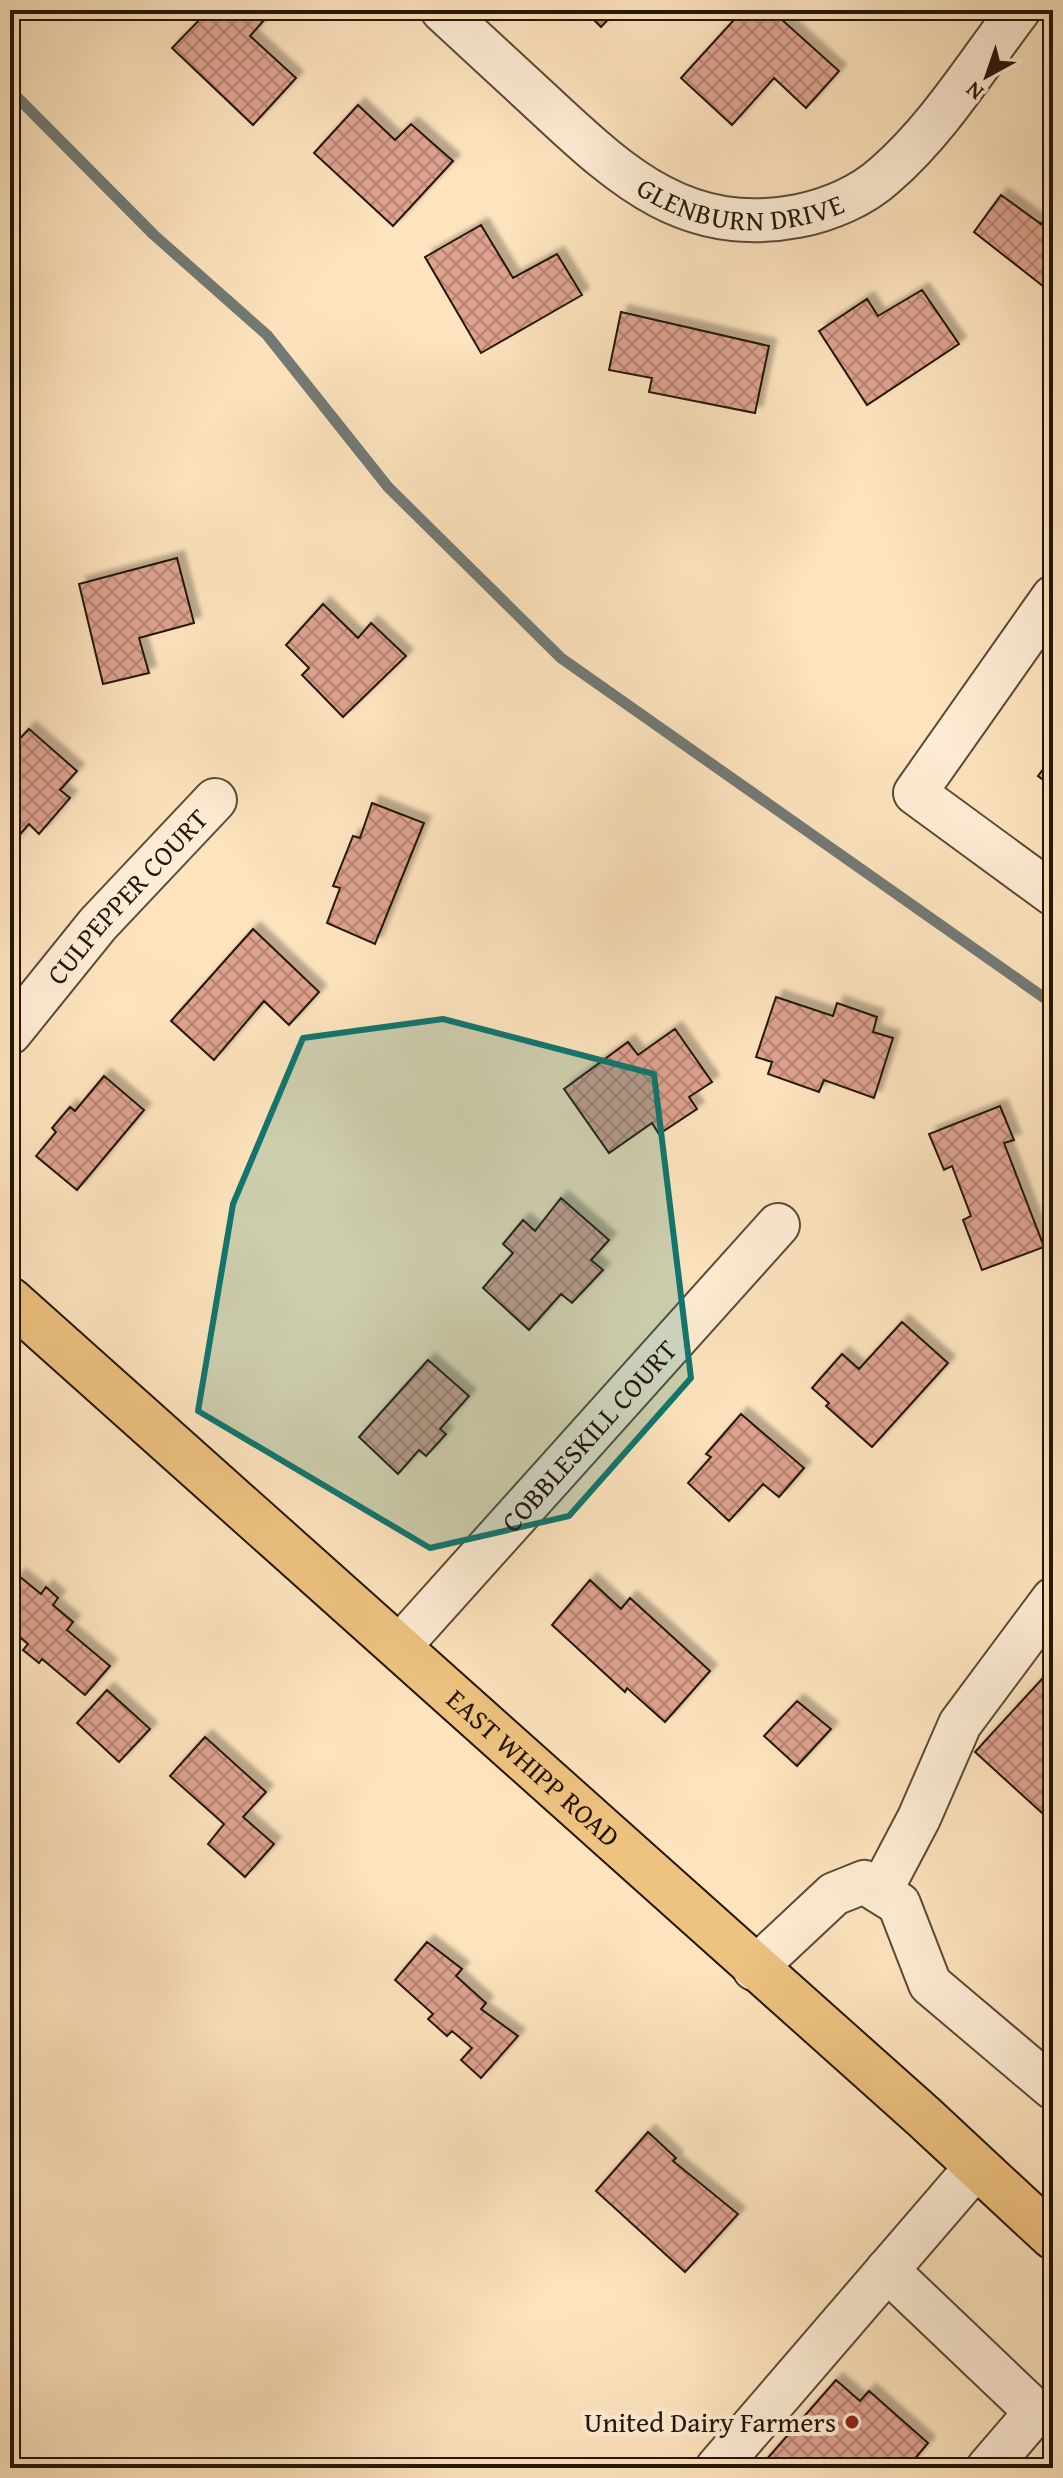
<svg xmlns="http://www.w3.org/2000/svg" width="1063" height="2478" font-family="'Gentium Book Plus',serif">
<defs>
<pattern id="building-cross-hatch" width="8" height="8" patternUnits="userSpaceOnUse" patternTransform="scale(2)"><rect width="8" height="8" fill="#dea28f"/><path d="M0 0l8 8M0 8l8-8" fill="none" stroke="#b48373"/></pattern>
<filter id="shadow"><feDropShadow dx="7" dy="-7" stdDeviation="2" flood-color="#0004"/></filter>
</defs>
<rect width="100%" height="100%" fill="#fde4be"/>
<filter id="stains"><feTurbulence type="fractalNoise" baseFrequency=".0025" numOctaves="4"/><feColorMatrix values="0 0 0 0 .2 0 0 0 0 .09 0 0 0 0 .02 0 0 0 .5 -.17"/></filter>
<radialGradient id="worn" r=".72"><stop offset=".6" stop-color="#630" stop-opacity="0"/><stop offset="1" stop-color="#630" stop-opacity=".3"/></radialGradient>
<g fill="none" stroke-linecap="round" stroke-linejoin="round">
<path stroke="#727a75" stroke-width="11" d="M 10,90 L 154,235 L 267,335 L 388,487 L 561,658 L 1053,1004"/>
</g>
<path fill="url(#building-cross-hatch)" stroke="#251609" stroke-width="2" filter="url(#shadow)" d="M 209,10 L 273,10 L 250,36 L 296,78 L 253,125 L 172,48 Z
M 584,10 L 617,10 L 601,27 Z
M 743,10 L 771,10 L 839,71 L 806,108 L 774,78 L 732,125 L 681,78 Z
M 358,105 L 395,140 L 411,124 L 453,161 L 393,226 L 314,153 Z
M 1001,195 L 1041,224 L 1053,207 L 1053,294 L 974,232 Z
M 481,225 L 513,278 L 557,254 L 582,295 L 481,353 L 425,257 Z
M 922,290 L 959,344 L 867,405 L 819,331 L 867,299 L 878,316 Z
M 621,312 L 769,346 L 755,413 L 649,392 L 652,378 L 609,370 Z
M 177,558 L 194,623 L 139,638 L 149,673 L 103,684 L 79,584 Z
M 323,604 L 358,638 L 371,623 L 406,656 L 343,717 L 302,675 L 309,668 L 286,645 Z
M 29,729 L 77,771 L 60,790 L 70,798 L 39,834 L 29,824 L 10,846 L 10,749 Z
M 1053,756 L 1053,787 L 1038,776 Z
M 372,803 L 424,823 L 375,944 L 327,923 L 340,888 L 333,886 L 353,836 L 360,838 Z
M 253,929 L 319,992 L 289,1025 L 264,1001 L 214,1060 L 171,1021 Z
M 776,997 L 833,1016 L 837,1003 L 877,1017 L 873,1032 L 893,1038 L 874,1098 L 824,1080 L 819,1092 L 768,1074 L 772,1062 L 756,1057 Z
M 675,1029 L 712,1082 L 689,1097 L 697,1109 L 659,1134 L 652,1123 L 609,1153 L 564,1089 L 628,1042 L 638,1055 Z
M 104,1076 L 144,1110 L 77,1190 L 36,1156 L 56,1132 L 52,1128 L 70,1107 L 75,1111 Z
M 1000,1106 L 1014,1140 L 1004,1143 L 1044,1247 L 982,1270 L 963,1220 L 971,1216 L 952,1166 L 944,1170 L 929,1134 Z
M 561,1198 L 609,1240 L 591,1260 L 603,1270 L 572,1303 L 561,1294 L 529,1330 L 483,1288 L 513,1253 L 503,1244 L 523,1220 L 535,1231 Z
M 902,1322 L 948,1363 L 872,1447 L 826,1406 L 829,1403 L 812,1388 L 842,1354 L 859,1369 Z
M 428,1360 L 469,1396 L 440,1429 L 446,1434 L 426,1456 L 419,1450 L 398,1474 L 359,1437 Z
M 741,1414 L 804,1468 L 779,1497 L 763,1484 L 729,1521 L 688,1483 L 711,1457 L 706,1454 Z
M 19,1576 L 41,1594 L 46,1587 L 58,1598 L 53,1605 L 73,1622 L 67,1630 L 110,1666 L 85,1695 L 42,1659 L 39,1663 L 23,1650 L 28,1644 L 10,1629 L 10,1586 Z
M 590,1580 L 621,1609 L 630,1598 L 710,1671 L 665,1722 L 627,1688 L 625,1692 L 552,1625 Z
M 1053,1667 L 1053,1823 L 975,1752 Z
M 107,1690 L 150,1729 L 119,1762 L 77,1723 Z
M 797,1701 L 831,1729 L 797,1766 L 764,1736 Z
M 205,1737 L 266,1792 L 243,1817 L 274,1844 L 245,1877 L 208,1844 L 224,1824 L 170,1776 Z
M 427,1942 L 462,1969 L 456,1976 L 486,2003 L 481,2009 L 518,2036 L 481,2078 L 461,2060 L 472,2048 L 452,2031 L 447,2036 L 428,2019 L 433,2014 L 395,1980 Z
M 648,2132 L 676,2158 L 673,2161 L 738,2214 L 685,2272 L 596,2191 Z
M 836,2380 L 860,2401 L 869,2391 L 928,2443 L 907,2468 L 759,2468 Z"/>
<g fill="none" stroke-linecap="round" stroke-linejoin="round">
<defs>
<g id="minor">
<path id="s1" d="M 442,10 C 478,43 513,76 549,109 C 624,179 689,237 798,216 C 829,210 862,196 885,175 C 938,129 977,65 1019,10"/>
<path d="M 1053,597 L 915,793 L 1053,894"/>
<path id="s2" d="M 10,1033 L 98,924 L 215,800"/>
<path id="s3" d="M 399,1647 L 778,1225"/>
<path d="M 880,1892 L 919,1818 L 960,1724 L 1053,1599"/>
<path d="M 754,1969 L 834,1894 L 864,1882 L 899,1904 L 930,1984 L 1053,2088"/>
<path d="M 887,2270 L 1036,2412 L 988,2468"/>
<path d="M 717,2468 L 977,2166"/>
</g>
<g id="major">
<path id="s4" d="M 10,1300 L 924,2117 L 1053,2237"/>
</g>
</defs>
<use href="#minor" stroke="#5b4a36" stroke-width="46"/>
<use href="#major" stroke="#251609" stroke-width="48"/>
<use href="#minor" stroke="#feedd5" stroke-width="42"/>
<use href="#major" stroke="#eec27f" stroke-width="44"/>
</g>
<path fill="#0f766e" fill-opacity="0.2" stroke="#0f766e" stroke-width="6" stroke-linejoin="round" d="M 443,1019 L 654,1074 L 691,1378 L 569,1516 L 430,1548 L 198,1411 L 233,1204 L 303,1038 Z"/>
<circle fill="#8f2418" stroke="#feedd5" stroke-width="3" cx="852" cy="2422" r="8"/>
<g text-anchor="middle" stroke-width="8" stroke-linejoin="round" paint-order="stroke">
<g font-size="28" fill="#251609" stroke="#feedd5">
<text dy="10" stroke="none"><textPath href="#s1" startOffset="370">GLENBURN DRIVE</textPath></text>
<text dy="10" stroke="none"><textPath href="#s2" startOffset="180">CULPEPPER COURT</textPath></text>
<text dy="10" stroke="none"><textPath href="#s3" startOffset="284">COBBLESKILL COURT</textPath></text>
<text dy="10" stroke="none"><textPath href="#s4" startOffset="702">EAST WHIPP ROAD</textPath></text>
</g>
<g font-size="28" fill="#251609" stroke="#feedd5" text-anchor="end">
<text x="836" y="2432">United Dairy Farmers</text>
</g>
</g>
<rect width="1063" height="2478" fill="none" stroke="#fde4be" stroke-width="40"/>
<rect x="12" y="12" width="1039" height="2454" fill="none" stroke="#251609" stroke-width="4"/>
<rect x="20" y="20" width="1023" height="2438" fill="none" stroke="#251609" stroke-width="2"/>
<g transform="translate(987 76) rotate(220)" stroke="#feedd5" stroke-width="6" paint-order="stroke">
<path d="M0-6L14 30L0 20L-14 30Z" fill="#251609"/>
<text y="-12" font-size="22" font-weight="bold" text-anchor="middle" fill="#251609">N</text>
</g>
<rect width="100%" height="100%" filter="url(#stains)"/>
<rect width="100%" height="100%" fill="url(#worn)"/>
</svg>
